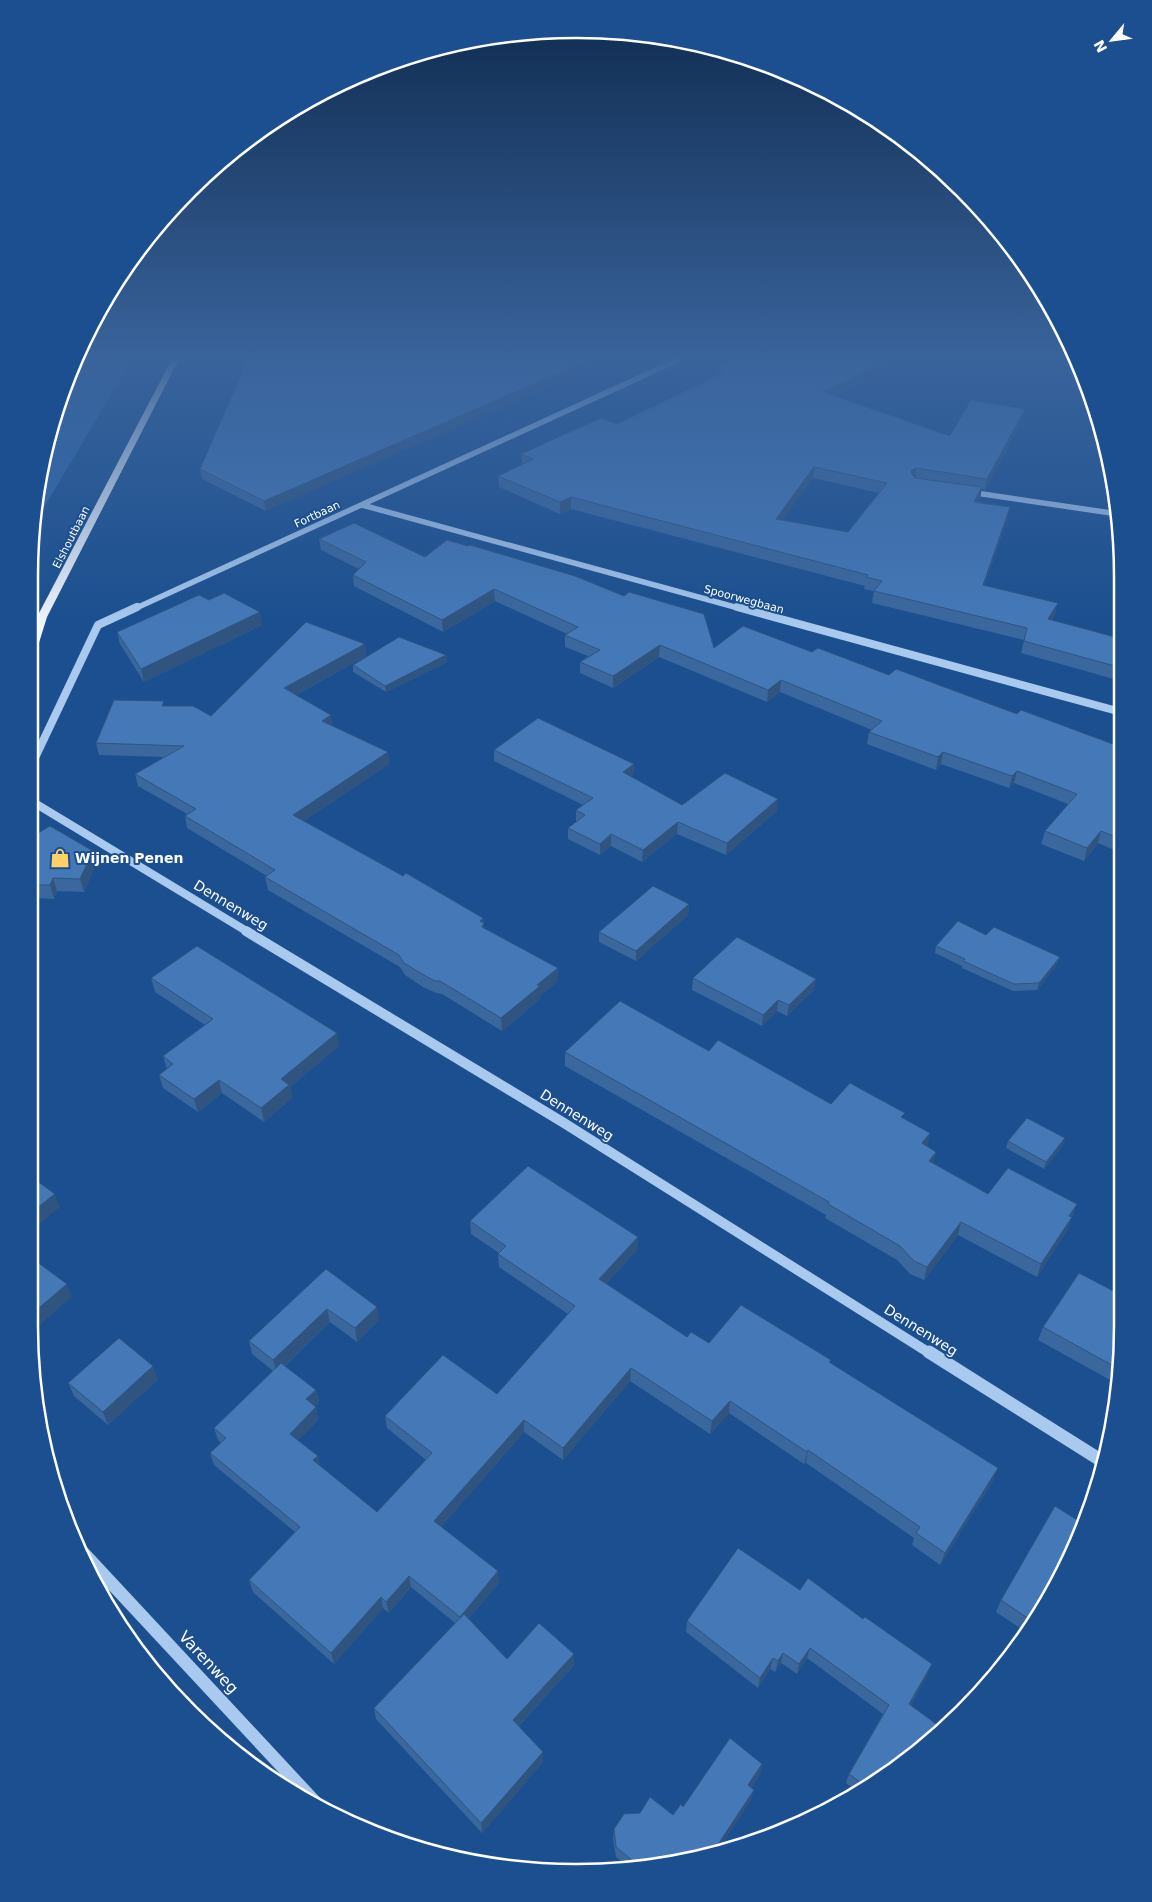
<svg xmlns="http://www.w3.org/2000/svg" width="1152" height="1902" font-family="'DejaVu Sans',sans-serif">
<rect width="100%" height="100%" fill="#1b4f8f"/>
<path fill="#2e69ad" d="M 75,359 L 132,359 L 33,526 L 33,505 L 70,367 Z"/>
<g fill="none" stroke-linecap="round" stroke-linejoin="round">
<path stroke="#a9c9ee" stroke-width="5.5" d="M 969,492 L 1118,514
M 362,505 L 742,609
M 134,609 L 680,359"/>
<path stroke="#a9c9ee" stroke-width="8" d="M 737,607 L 1121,712
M 33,762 L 98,625 L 137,607
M 33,802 L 248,932"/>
<path stroke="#a9c9ee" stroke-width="10" d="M 246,931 L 564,1123 L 931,1354"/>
<path stroke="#a9c9ee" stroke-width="13" d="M 929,1352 L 1102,1461
M 75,1544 L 316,1803"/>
<path fill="#f0f6ff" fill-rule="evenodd" d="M 172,359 L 179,359 L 47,617 L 38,646 L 33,649 L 33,629 L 37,617 Z"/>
</g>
<path fill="#3a679d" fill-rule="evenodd" d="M 248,359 L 266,511 L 202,479 L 200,469 Z
M 716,368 L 835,396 L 950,436 L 1022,420 L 985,490 L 982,489 L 980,498 L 978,503 L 1007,519 L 984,586 L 1055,615 L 1052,620 L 1115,637 L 1122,622 L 1121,681 L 1021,653 L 1024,640 L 872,603 L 874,591 L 864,589 L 865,586 L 571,509 L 560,514 L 499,487 L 498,476 L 522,464 L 521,454 L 617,424 L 716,376 ZM 813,478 L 879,493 L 848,532 L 782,520 Z
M 319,539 L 425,557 L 714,648 L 812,652 L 1017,714 L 1121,747 L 1121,853 L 1098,843 L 1084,861 L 1041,844 L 1045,831 L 1068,804 L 1014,783 L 1009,788 L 941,764 L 936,770 L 867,744 L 869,732 L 872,730 L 780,692 L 767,702 L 659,657 L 613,688 L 580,673 L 580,662 L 588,656 L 565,647 L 565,635 L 567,634 L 495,601 L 443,632 L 354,586 L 353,575 L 359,569 L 321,550 Z
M 209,600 L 262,625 L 144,682 L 120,644 L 117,632 Z
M 365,644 L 366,656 L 296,695 L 333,726 L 388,752 L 389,764 L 304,821 L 403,876 L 483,918 L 484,928 L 558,981 L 540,996 L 540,999 L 502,1031 L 442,994 L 436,993 L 423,987 L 405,975 L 400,967 L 268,890 L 265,877 L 267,876 L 187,828 L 185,816 L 187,814 L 138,786 L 135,774 L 164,757 L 99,755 L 96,743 L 166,706 L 211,716 Z
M 446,655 L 447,662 L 386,692 L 353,672 L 353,665 Z
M 494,750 L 634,764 L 633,775 L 631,777 L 682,805 L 777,811 L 726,855 L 677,834 L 642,862 L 611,846 L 600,855 L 568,839 L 568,828 L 576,822 L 576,810 L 583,805 L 494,761 Z
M 33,836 L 96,864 L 84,892 L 57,891 L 54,899 L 36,898 L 33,904 Z
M 689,904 L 688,915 L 636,961 L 599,942 L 599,932 Z
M 986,935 L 1058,963 L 1037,990 L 1013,991 L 962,968 L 962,966 L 935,953 L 936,946 Z
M 151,978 L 339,1046 L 290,1087 L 292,1098 L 264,1122 L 222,1093 L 198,1112 L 163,1088 L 159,1075 L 167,1069 L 163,1056 L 205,1025 L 155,992 Z
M 693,978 L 814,990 L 787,1016 L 777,1011 L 762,1026 L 692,990 Z
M 709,1051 L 831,1104 L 904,1119 L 930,1133 L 927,1146 L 936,1152 L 933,1163 L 988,1194 L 1077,1204 L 1067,1230 L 1037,1277 L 958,1235 L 924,1280 L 910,1274 L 897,1260 L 825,1218 L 826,1215 L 565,1066 L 565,1052 Z
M 1065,1138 L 1063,1145 L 1044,1169 L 1006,1148 L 1008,1141 Z
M 470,1221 L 638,1237 L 637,1250 L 606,1284 L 687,1337 L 709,1343 L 830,1362 L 993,1481 L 940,1565 L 912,1545 L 914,1538 L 806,1463 L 804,1464 L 729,1413 L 710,1434 L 630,1381 L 563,1460 L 524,1432 L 441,1527 L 499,1583 L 468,1619 L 507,1659 L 574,1665 L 519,1726 L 543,1762 L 482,1833 L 376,1719 L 374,1708 L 455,1623 L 411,1587 L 389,1613 L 383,1608 L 334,1664 L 253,1592 L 249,1580 L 295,1532 L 214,1465 L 210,1453 L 221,1443 L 218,1440 L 214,1428 L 273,1371 L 252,1354 L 249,1341 L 326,1269 L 379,1320 L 357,1342 L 330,1322 L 285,1366 L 316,1390 L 319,1402 L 315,1406 L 316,1407 L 318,1420 L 298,1440 L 318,1456 L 320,1466 L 377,1512 L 426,1460 L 387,1428 L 385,1416 L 497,1394 L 568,1314 L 499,1267 L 498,1254 L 499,1253 L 471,1234 Z
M 1119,1294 L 1119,1385 L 1038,1340 L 1043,1327 Z
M 158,1379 L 108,1425 L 74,1396 L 68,1383 Z
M 1082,1535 L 1026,1632 L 996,1612 L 1001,1600 Z
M 800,1590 L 928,1674 L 911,1705 L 880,1781 L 858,1792 L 846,1783 L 849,1774 L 883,1714 L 807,1658 L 797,1674 L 781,1663 L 775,1672 L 770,1669 L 758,1688 L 686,1632 L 687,1621 Z
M 762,1764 L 760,1774 L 751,1788 L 751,1800 L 648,1869 L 631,1870 L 616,1857 L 613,1839 L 614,1829 L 673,1815 L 683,1807 Z"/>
<path fill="#305480" d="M 591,359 L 612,359 L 266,511 L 264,501 Z
M 891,359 L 911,359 L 822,403 L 823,392 Z
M 1025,409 L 1022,420 L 985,490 L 987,479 Z
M 814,467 L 813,478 L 775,531 L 776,519 Z
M 916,468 L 915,479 L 911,473 L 912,470 Z
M 982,487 L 980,498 L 972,513 L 974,502 Z
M 571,497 L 571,509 L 560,514 L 560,502 Z
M 1010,507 L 1007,519 L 980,597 L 983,585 Z
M 494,589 L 495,601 L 443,632 L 442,620 Z
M 1058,603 L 1055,615 L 1046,631 L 1048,619 Z
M 260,612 L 262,625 L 144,682 L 141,669 Z
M 365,644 L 366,656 L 286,700 L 284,688 Z
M 660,645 L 659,657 L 613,688 L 613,676 Z
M 446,655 L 447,662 L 386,692 L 385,686 Z
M 781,680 L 780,692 L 767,702 L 768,690 Z
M 331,715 L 333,727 L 322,721 Z
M 388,752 L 389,764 L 295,827 L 293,815 Z
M 943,752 L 941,764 L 936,770 L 938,757 Z
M 634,764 L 633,775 L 622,784 L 623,772 Z
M 1017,771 L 1014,783 L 1009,788 L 1012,776 Z
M 778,799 L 777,811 L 726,855 L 727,843 Z
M 678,822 L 677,834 L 642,862 L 643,850 Z
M 1101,831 L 1098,843 L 1084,861 L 1087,848 Z
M 611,834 L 611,846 L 600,855 L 600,844 Z
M 93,851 L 96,864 L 84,892 L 80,879 Z
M 53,878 L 57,891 L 54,899 L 50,885 Z
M 33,891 L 36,898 L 33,904 Z
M 689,904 L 688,915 L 636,961 L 636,951 Z
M 483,918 L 483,924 L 484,923 L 485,935 L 480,921 Z
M 1060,957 L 1058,963 L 1037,990 L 1039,983 Z
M 558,968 L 558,981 L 540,996 L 540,999 L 502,1031 L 501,1018 L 537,985 Z
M 816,979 L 814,990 L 787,1016 L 789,1005 Z
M 778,1000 L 777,1011 L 762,1026 L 763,1015 Z
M 337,1033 L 339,1046 L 290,1087 L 292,1098 L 264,1122 L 261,1108 L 281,1079 Z
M 219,1080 L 222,1093 L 198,1112 L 194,1099 Z
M 930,1133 L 927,1147 L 922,1143 Z
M 1065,1138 L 1063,1145 L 1044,1169 L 1046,1162 Z
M 936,1152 L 933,1165 L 929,1161 Z
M 55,1194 L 60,1207 L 33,1229 L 33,1211 Z
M 1077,1204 L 1072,1217 L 1069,1216 Z
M 1072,1217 L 1067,1230 L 1037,1277 L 1041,1264 Z
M 961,1222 L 958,1235 L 924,1280 L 927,1267 Z
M 638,1237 L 637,1250 L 599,1292 L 599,1279 Z
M 67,1284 L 72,1297 L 33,1331 L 33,1313 Z
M 377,1307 L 379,1320 L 357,1342 L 355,1328 Z
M 327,1309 L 330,1322 L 277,1373 L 273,1360 Z
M 153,1366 L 158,1379 L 108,1425 L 103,1412 Z
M 631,1368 L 630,1381 L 563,1460 L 563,1448 Z
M 316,1390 L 319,1402 L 309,1412 L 306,1399 Z
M 730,1401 L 729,1413 L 710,1434 L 712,1421 Z
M 316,1407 L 318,1420 L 293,1446 L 290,1434 Z
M 524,1420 L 524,1432 L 436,1533 L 434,1521 Z
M 808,1450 L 806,1463 L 804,1464 L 807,1452 Z
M 318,1456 L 320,1468 L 313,1460 Z
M 998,1468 L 993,1481 L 940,1565 L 945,1553 Z
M 498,1571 L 499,1583 L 461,1628 L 460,1617 Z
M 409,1576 L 411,1587 L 389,1613 L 386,1602 Z
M 381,1597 L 383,1608 L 334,1664 L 331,1653 Z
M 810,1648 L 807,1658 L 797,1674 L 799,1664 Z
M 783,1653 L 781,1663 L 775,1672 L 778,1661 Z
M 574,1654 L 574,1665 L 514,1731 L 513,1720 Z
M 773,1658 L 770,1669 L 758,1688 L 760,1678 Z
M 932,1664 L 928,1674 L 906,1714 L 909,1704 Z
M 543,1752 L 543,1762 L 482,1833 L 481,1823 Z
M 762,1764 L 760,1774 L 746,1795 L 748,1785 Z
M 754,1790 L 751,1800 L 717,1852 L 713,1853 Z"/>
<path fill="#4478b7" stroke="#305480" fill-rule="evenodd" d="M 248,359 L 591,359 L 264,501 L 200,469 Z
M 734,359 L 891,359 L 823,392 L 950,436 L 971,400 L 1025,409 L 987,479 L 916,468 L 912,470 L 911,473 L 915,478 L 982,487 L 974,502 L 1010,507 L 983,585 L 1058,603 L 1048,619 L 1115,637 L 1122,622 L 1122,668 L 1024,641 L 1027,628 L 874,591 L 882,581 L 866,577 L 868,575 L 571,497 L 560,502 L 498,476 L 533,459 L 521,454 L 601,418 L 617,424 L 726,371 L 716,368 ZM 814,467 L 887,483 L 848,532 L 776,519 Z
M 354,523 L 425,557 L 447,540 L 468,546 L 470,545 L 575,576 L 624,596 L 629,592 L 704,614 L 714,648 L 743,626 L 812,652 L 818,648 L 889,675 L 896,669 L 1017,714 L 1021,710 L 1121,747 L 1121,839 L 1101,831 L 1087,848 L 1045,831 L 1077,794 L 1017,771 L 1012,776 L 943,752 L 938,757 L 869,732 L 882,721 L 781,680 L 768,690 L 660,645 L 613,676 L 580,662 L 600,650 L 565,635 L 578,627 L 494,589 L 442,620 L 353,575 L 366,562 L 319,539 Z
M 224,593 L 260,612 L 141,669 L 117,632 L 199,595 L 209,600 Z
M 306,622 L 365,644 L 284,688 L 331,715 L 322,721 L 388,752 L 293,815 L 403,876 L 406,873 L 483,918 L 480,921 L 484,923 L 482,927 L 558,968 L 537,985 L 540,986 L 501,1018 L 440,981 L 435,981 L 422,974 L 404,963 L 399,955 L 265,877 L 275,870 L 185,816 L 196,809 L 135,774 L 184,746 L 96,743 L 114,700 L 164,701 L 162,706 L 193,706 L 211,716 Z
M 399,637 L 446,655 L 385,686 L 353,665 Z
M 538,718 L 634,764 L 623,772 L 682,805 L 725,773 L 778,799 L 727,843 L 678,822 L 643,850 L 611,834 L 600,844 L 568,828 L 585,815 L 576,810 L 593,798 L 494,750 Z
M 50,826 L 93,851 L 80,879 L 53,878 L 50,885 L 33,885 L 33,836 Z
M 653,886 L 689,904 L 636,951 L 599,932 Z
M 958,921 L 986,935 L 994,927 L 1060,957 L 1039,983 L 1014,984 L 963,961 L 965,959 L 936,946 Z
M 737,937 L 816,979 L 789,1005 L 778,1000 L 763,1015 L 693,978 Z
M 197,946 L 337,1033 L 281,1079 L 289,1085 L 261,1108 L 219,1080 L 194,1099 L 159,1075 L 173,1064 L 163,1056 L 213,1019 L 151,978 Z
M 620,1001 L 709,1051 L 718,1040 L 831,1104 L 850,1083 L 905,1113 L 901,1117 L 930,1133 L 922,1143 L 936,1152 L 929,1161 L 988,1194 L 1008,1168 L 1077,1204 L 1069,1216 L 1072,1217 L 1041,1264 L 961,1222 L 927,1267 L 914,1261 L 900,1246 L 828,1204 L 829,1202 L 565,1052 Z
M 1027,1118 L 1065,1138 L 1046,1162 L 1008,1141 Z
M 528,1166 L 638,1237 L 599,1279 L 687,1337 L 691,1332 L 709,1343 L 741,1305 L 831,1360 L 829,1362 L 998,1468 L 945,1553 L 916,1533 L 920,1527 L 808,1450 L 807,1452 L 730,1401 L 712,1421 L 631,1368 L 563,1448 L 524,1420 L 434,1521 L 498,1571 L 460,1617 L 409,1576 L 386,1602 L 381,1597 L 331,1653 L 249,1580 L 300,1527 L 210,1453 L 226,1438 L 214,1428 L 281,1363 L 316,1390 L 306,1399 L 316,1407 L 290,1434 L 318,1456 L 313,1460 L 377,1512 L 432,1453 L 385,1416 L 443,1355 L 497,1394 L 575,1306 L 498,1254 L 506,1246 L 470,1221 Z
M 33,1178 L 55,1194 L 33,1211 Z
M 33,1259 L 67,1284 L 33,1313 Z
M 326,1269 L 377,1307 L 355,1328 L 327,1309 L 273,1360 L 249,1341 Z
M 1079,1273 L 1119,1294 L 1119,1369 L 1043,1327 Z
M 119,1338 L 153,1366 L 103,1412 L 68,1383 Z
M 1055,1506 L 1085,1525 L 1082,1535 L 1032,1621 L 1001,1600 Z
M 738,1548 L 800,1590 L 808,1578 L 863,1619 L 865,1617 L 932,1664 L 909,1704 L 943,1729 L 880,1781 L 867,1787 L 849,1774 L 889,1705 L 810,1648 L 799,1664 L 783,1653 L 778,1661 L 773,1658 L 760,1678 L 687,1621 Z
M 464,1614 L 507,1659 L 539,1623 L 574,1654 L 513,1720 L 543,1752 L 481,1823 L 374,1708 Z
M 730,1738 L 762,1764 L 748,1785 L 754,1790 L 713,1852 L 714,1853 L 648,1869 L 635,1869 L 638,1865 L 616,1847 L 614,1829 L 624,1814 L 640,1813 L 650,1797 L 673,1815 L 681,1804 L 683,1807 Z"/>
<linearGradient id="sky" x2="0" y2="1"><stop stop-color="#0f2b4f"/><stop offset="0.57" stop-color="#39639b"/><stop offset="1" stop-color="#39639b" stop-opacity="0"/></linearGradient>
<rect width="1152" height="626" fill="url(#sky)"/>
<defs>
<symbol id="shop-bare" viewBox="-9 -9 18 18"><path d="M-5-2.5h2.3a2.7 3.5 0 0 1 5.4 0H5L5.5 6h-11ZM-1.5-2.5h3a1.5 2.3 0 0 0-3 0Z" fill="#ffd166" stroke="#1b4f8f" stroke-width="2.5" paint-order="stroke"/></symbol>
</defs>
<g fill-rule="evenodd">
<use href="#shop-bare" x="46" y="844" width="28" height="28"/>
</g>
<g text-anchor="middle" stroke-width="4" stroke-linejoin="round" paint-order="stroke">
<g font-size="11" fill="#fff" stroke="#1b4f8f">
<text transform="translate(317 514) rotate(-25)" y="4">Fortbaan</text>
<text transform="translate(71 537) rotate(-63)" y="4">Elshoutbaan</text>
<text transform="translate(744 599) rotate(15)" y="4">Spoorwegbaan</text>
</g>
<g font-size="14" font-weight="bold" fill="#fff" stroke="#1b4f8f" text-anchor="start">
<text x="75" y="863">Wijnen Penen</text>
</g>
<g font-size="14" fill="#fff" stroke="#1b4f8f">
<text transform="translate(231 905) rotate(31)" y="5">Dennenweg</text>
<text transform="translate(577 1115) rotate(32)" y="5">Dennenweg</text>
<text transform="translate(921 1330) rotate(32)" y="5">Dennenweg</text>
</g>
<g font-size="16" fill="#fff" stroke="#1b4f8f">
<text transform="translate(209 1662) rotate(47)" y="6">Varenweg</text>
</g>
</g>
<path d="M0 0H1152V1902H0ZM576 38H576A538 538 0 0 1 1114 576V1326A538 538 0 0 1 576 1864H576A538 538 0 0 1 38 1326V576A538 538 0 0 1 576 38Z" fill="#1b4f8f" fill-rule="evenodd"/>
<path fill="none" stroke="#fff" stroke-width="2.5" d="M576 38H576A538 538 0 0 1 1114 576V1326A538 538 0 0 1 576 1864H576A538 538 0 0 1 38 1326V576A538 538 0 0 1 576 38Z"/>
<g transform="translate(1112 40) rotate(241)" stroke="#1b4f8f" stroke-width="4" paint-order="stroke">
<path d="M0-4L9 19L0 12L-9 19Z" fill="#ffffff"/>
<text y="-8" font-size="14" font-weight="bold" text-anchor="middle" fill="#ffffff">N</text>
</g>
</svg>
